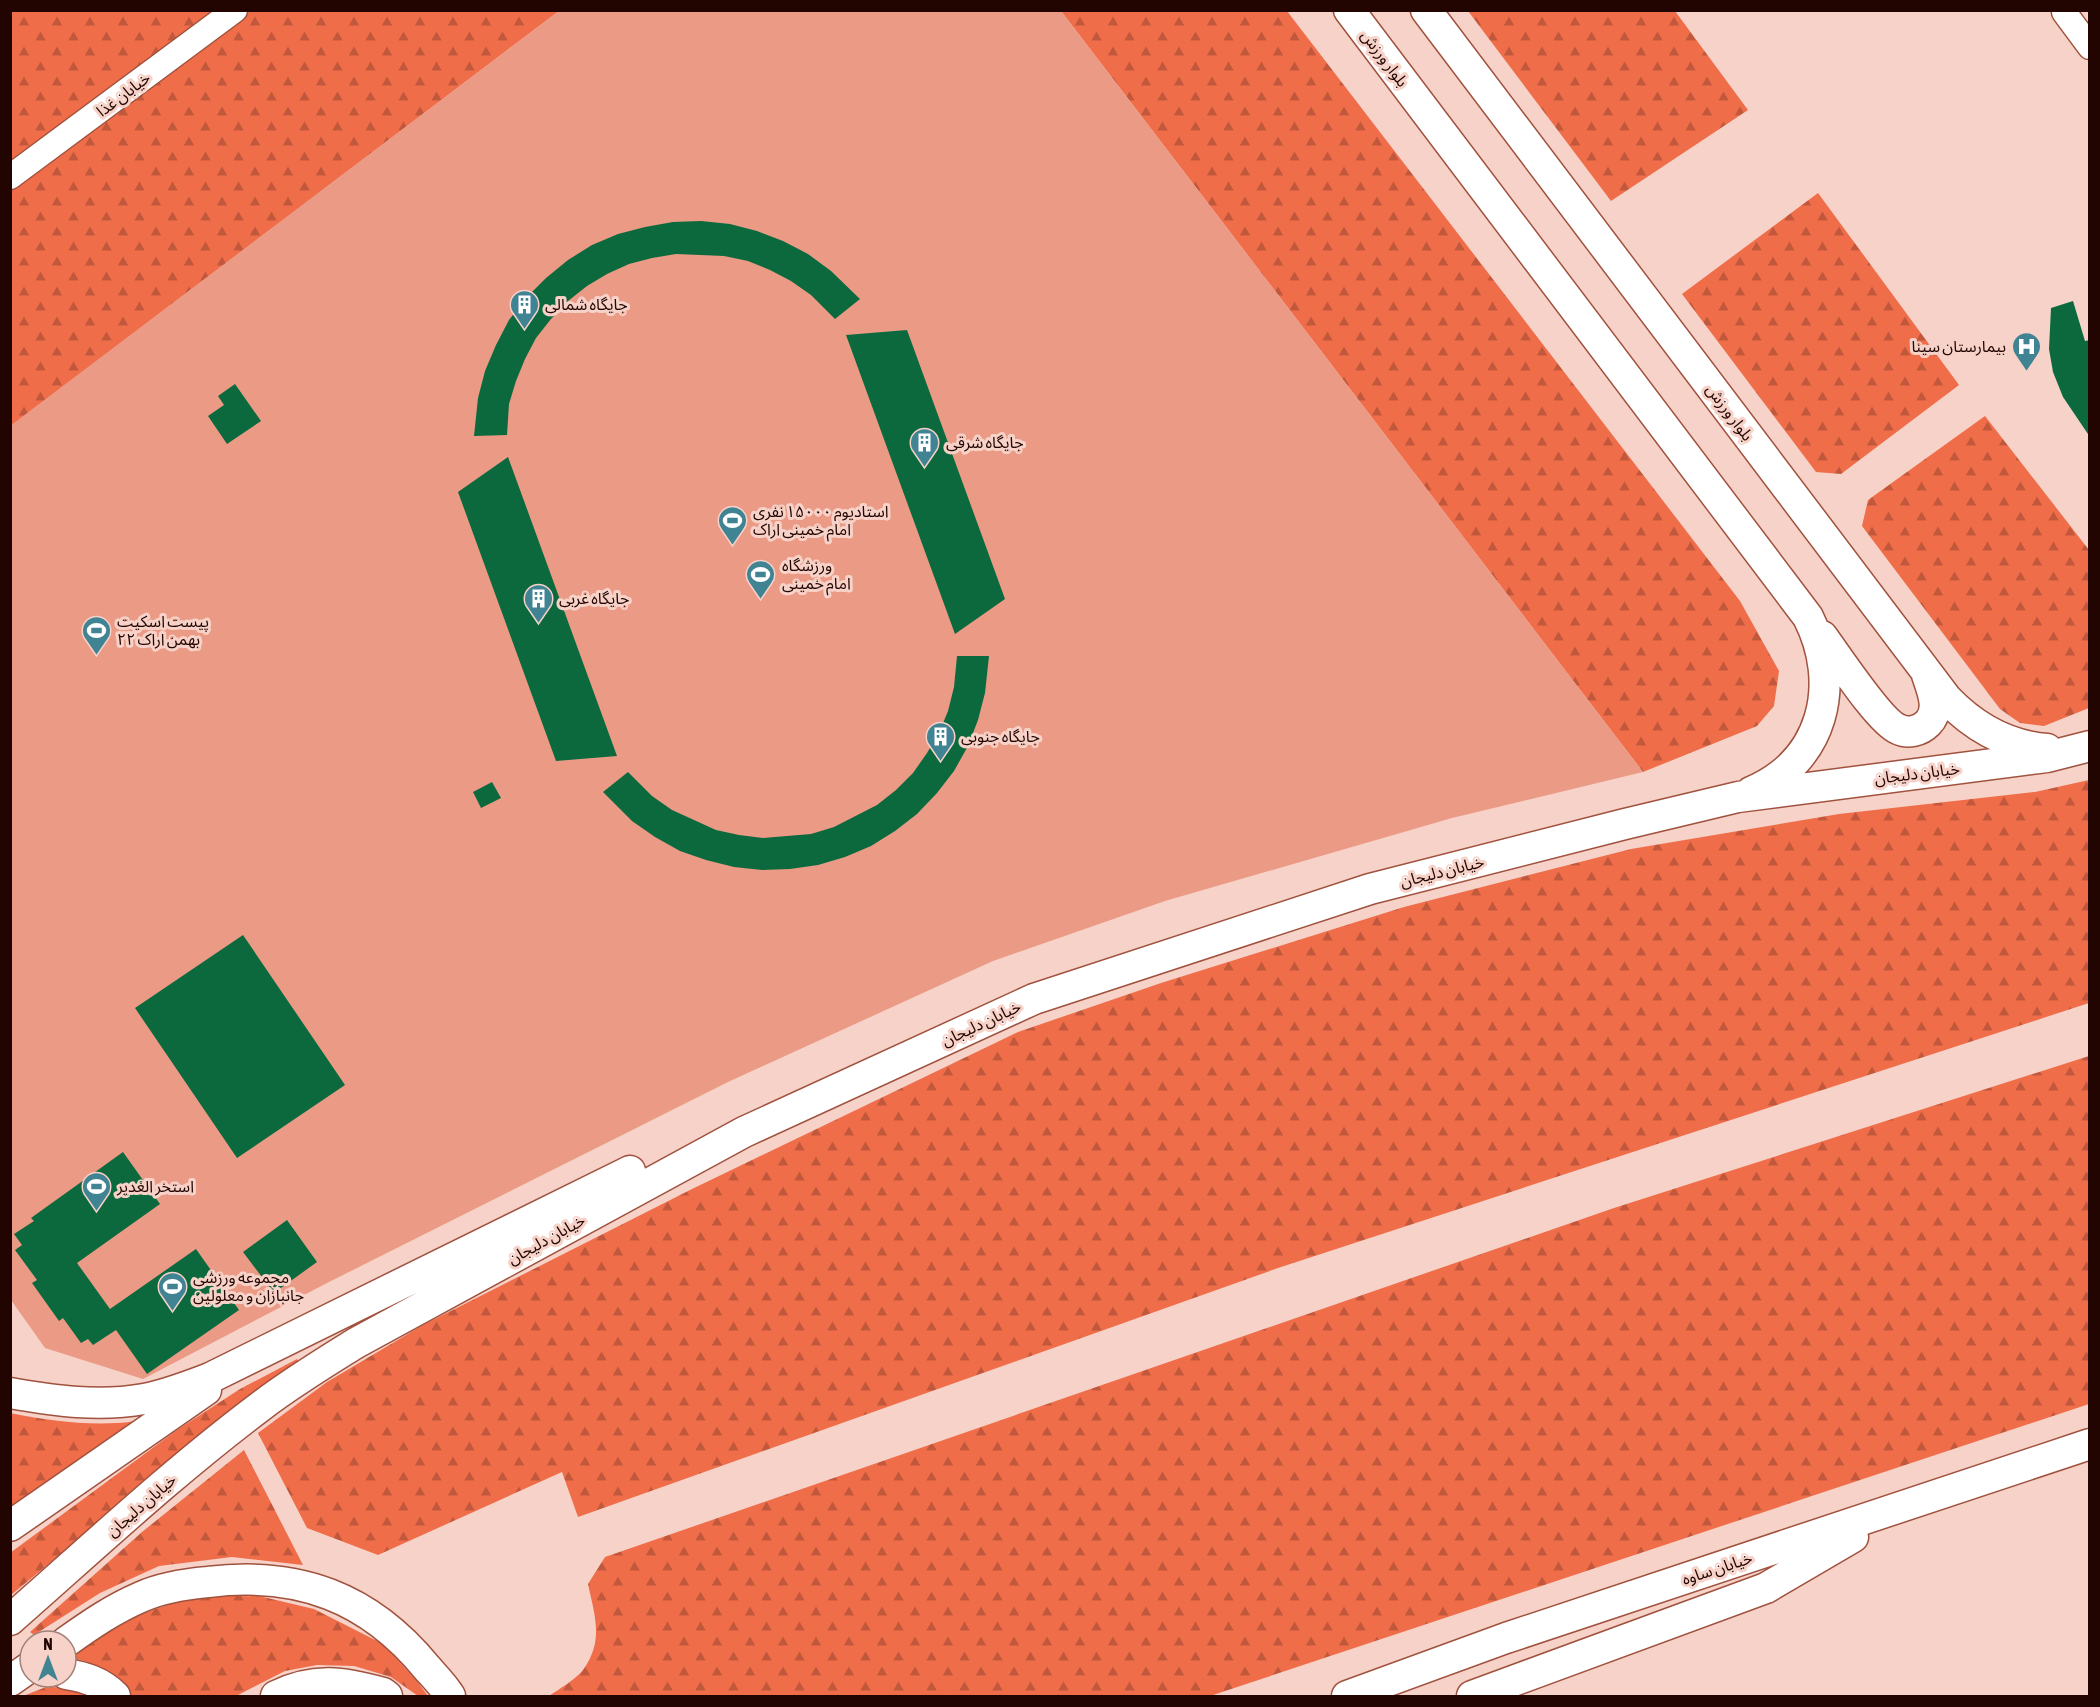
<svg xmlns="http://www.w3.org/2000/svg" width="2100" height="1707" font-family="'Asap Condensed','Noto Sans Arabic',sans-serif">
<defs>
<pattern id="forest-firs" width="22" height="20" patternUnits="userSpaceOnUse" patternTransform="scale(1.5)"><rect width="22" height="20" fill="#f06d4a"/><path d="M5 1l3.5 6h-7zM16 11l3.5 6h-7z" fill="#c2583b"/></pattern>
</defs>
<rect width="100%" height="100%" fill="#f6d2c8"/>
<path fill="url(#forest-firs)" d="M 11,11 L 559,11 L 11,426 Z
M 1061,11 L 1287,11 L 1740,601 L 1779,671 L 1774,706 L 1757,726 L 1643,772 Z
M 1468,11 L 1675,11 L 1748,110 L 1611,201 Z
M 1818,193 L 1959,385 L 1841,474 L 1816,472 L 1682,294 Z
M 1985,416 L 2089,550 L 2089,708 L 2044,726 L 2020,723 L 2000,709 L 1862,526 L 1868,500 Z
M 2089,780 L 2089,1003 L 1278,1268 L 578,1517 L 562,1472 L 378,1555 L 307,1528 L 258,1433 L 327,1382 L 423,1325 L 692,1189 L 1018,1032 L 1161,983 L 1404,907 L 1631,849 L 1839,814 L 2035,792 Z
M 2089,1056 L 2089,1404 L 1210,1696 L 549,1696 C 559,1689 575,1680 583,1670 C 604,1641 595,1617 588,1584 L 605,1557 L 1614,1208 Z
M 297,1359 L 299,1364 L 143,1486 L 11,1595 L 10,1553 L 177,1430 L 240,1389 Z
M 10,1413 C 46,1420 81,1425 117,1423 C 131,1423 145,1418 159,1416 L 11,1520 Z
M 244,1450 L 303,1565 L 232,1557 L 159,1566 L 100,1593 L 34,1635 L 30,1632 L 142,1532 Z
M 259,1596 L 314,1609 L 383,1644 L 417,1681 L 428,1696 L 418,1696 L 391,1677 L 354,1666 L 317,1665 L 285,1671 L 236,1696 L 131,1696 C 113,1675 95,1661 66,1657 C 107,1629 149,1606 198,1598 C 217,1594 239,1597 259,1596 Z
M 46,1687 C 61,1687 74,1688 87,1696 L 23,1696 Z"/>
<path fill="#eb9a85" d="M 559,11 L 1061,11 L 1643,772 L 1452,818 L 1165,901 L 993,961 L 728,1082 L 329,1282 L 143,1379 L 45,1348 L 11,1300 L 10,426 Z"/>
<path fill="#0c693e" d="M 701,221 L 730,224 L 757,231 L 783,241 L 808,254 L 831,271 L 860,299 L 835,319 L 811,295 L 791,281 L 770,270 L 748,261 L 724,256 L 676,254 L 652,258 L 629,264 L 607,274 L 587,286 L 568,301 L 551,319 L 536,338 L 525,359 L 516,381 L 509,404 L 507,435 L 474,436 L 478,398 L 485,371 L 496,345 L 509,320 L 526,298 L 546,278 L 568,260 L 592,245 L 618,234 L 645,227 L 673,222 Z
M 2073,301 L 2085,341 L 2090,340 L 2090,437 L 2063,397 L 2053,372 L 2049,349 L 2051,308 Z
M 907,330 L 1005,599 L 955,634 L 846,335 Z
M 235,384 L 261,421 L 227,444 L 208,416 L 224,405 L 218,396 Z
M 508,457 L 617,756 L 556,761 L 458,492 Z
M 957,656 L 989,656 L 985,693 L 978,720 L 968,746 L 954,771 L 937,793 L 917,814 L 895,831 L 871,846 L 845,857 L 818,865 L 790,869 L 762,870 L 734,867 L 706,860 L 680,851 L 655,837 L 632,821 L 603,792 L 628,772 L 652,796 L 672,810 L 716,830 L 739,835 L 763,838 L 811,834 L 834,827 L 877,805 L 896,790 L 913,773 L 927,753 L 939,733 L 948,711 L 954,687 Z
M 492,782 L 501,798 L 481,808 L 473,792 Z
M 243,935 L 345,1085 L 237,1158 L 135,1008 Z
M 123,1152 L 160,1204 L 77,1263 L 110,1309 L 196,1249 L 239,1310 L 147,1374 L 116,1330 L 93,1345 L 88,1339 L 81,1343 L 63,1318 L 59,1321 L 32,1283 L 37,1280 L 15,1250 L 22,1245 L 14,1234 L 34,1221 L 31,1218 Z
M 287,1220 L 317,1262 L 274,1293 L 243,1252 Z"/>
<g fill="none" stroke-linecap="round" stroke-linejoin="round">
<defs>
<path id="minor" d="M 2066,10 L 2064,12 L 2090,47
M 10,177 L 235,10"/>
<path id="major" d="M 1349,10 L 1808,617 C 1842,684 1824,761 1751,792
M 1426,10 L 1947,699 C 1974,727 2007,746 2047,749
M 1822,636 C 1837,656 1879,721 1898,729 C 1908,734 1920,731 1928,723 C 1941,710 1932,690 1927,675
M 10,1393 C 55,1401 99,1407 144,1399 C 166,1395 189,1386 210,1378 L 630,1171
M 10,1526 L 206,1390
M 10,1620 C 92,1548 173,1472 261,1406 C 291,1383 324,1363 356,1343 L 744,1132 L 1034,999 L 1370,889 L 1625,824 L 1738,797 L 2047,757 L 2090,746
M 66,1642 C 90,1625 113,1609 141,1597 C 161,1588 185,1584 208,1582 C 298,1571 369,1597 427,1668 C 435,1677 444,1686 450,1696
M 66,1674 C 85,1677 101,1682 115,1696
M 10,1681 L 30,1667
M 276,1696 C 314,1677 344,1682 383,1693 L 387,1696
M 1347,1696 L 1506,1638 L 2090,1444
M 1472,1696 L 1766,1588 L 1853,1537"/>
</defs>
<use href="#minor" stroke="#a0523e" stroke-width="27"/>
<use href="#major" stroke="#a0523e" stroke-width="33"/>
<use href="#minor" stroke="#fff" stroke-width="24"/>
<use href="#major" stroke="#fff" stroke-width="30"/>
</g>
<defs>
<symbol id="building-pin" viewBox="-11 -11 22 30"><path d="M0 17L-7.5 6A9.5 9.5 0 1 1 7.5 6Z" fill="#408393" stroke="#f6d2c8"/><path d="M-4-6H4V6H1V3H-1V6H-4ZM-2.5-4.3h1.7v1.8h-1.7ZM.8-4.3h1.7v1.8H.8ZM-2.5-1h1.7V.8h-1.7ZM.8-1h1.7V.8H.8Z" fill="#fff"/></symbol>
<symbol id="hospital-pin" viewBox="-11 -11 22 30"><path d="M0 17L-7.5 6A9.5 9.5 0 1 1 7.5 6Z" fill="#408393" stroke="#f6d2c8"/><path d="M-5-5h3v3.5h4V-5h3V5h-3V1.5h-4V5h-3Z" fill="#fff"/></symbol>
<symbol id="stadium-pin" viewBox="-11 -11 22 30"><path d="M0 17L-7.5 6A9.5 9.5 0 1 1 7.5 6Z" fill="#408393" stroke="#f6d2c8"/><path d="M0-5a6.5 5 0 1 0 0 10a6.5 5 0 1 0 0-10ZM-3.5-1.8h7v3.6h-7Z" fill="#fff"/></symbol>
</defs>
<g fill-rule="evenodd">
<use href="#building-pin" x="508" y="288" width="33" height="45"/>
<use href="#hospital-pin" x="2010" y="330" width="33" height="45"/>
<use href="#building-pin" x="908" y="426" width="33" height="45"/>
<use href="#stadium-pin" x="716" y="504" width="33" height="45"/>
<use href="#stadium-pin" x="744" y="558" width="33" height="45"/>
<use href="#building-pin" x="522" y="582" width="33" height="45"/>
<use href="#stadium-pin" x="80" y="614" width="33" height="45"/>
<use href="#building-pin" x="924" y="720" width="33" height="45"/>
<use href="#stadium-pin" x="80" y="1170" width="33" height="45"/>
<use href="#stadium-pin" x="156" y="1270" width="33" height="45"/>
</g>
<g text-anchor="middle" stroke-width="6" stroke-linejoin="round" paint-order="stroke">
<g font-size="16" fill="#220501" stroke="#f6d2c8">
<text transform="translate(1385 58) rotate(53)" y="6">بلوار ورزش</text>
<text transform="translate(123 94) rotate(-37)" y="6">خیابان غذا</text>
<text transform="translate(1730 412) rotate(53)" y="6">بلوار ورزش</text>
<text transform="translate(1917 773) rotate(-7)" y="6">خیابان دلیجان</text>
<text transform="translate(1442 871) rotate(-14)" y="6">خیابان دلیجان</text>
<text transform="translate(981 1023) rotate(-25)" y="6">خیابان دلیجان</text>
<text transform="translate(546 1239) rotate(-29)" y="6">خیابان دلیجان</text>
<text transform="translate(141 1505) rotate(-41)" y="6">خیابان دلیجان</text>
<text transform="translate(1717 1568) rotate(-18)" y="6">خیابان ساوه</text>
</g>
<g font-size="16" fill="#220501" stroke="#f6d2c8" text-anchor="start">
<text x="545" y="310">جایگاه شمالی</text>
<text x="2006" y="352" text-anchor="end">بیمارستان سینا</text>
<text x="946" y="448">جایگاه شرقی</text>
<text x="753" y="517">استادیوم ۱۵۰۰۰ نفری<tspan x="753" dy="18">امام خمینی اراک</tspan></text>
<text x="782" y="571">ورزشگاه<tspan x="782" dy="18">امام خمینی</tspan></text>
<text x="559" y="604">جایگاه غربی</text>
<text x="117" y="627">پیست اسکیت<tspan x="117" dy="18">۲۲ بهمن اراک</tspan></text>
<text x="961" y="742">جایگاه جنوبی</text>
<text x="117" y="1192">استخر الغدیر</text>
<text x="193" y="1283">مجموعه ورزشی<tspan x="193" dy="18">جانبازان و معلولین</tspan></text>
</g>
</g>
<rect width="2100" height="1707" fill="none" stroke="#220501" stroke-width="24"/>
<g transform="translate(48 1659)"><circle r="28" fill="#f6d2c8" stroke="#a18078" stroke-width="1.5"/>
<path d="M0-4.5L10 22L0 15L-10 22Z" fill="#408393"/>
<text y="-9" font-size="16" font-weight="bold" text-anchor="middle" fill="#220501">N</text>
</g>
</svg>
